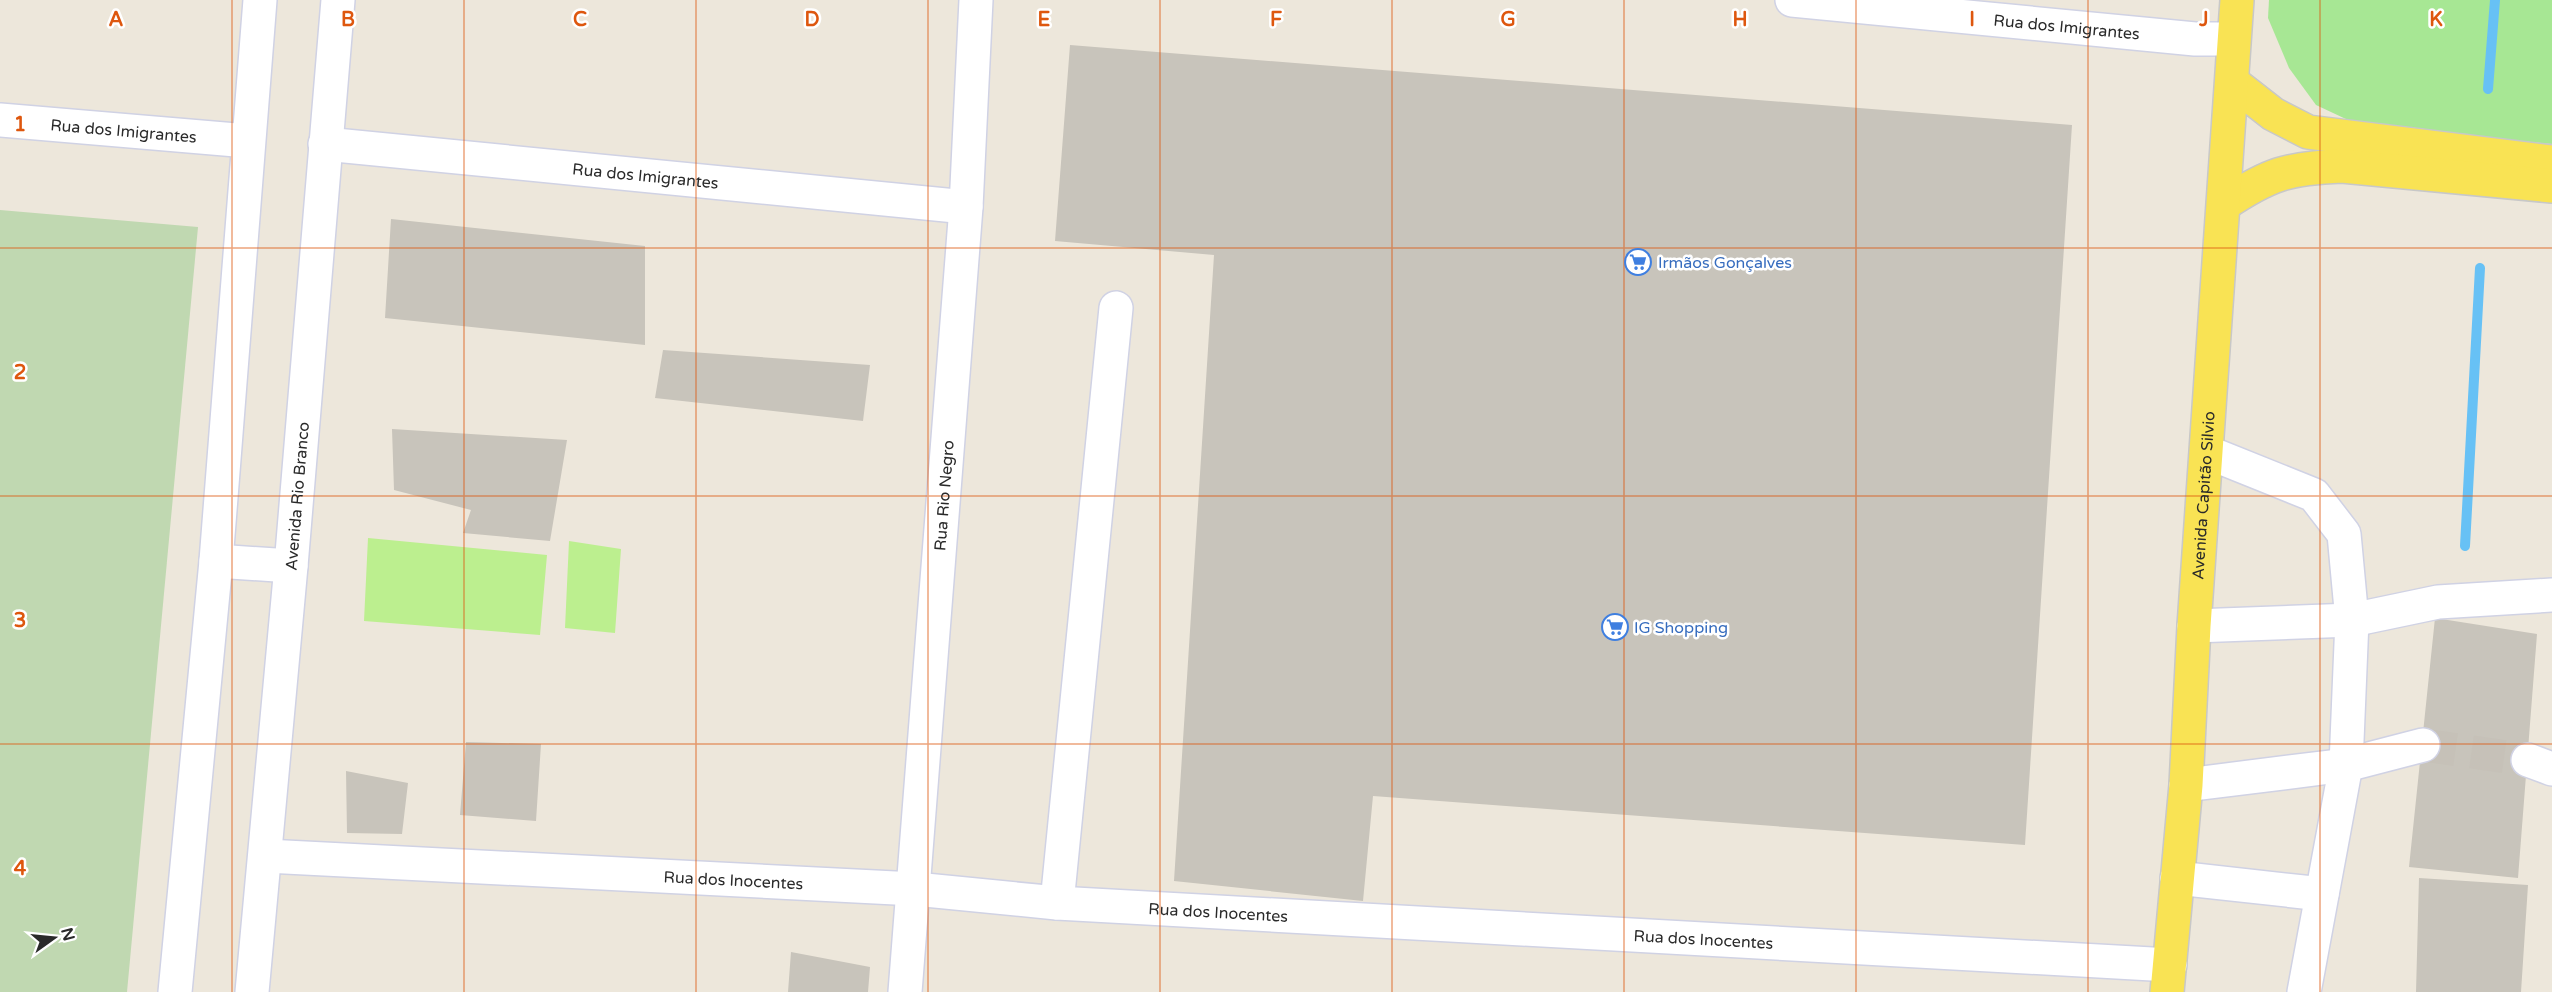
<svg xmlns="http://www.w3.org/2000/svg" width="2552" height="992" font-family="'Varela Round',sans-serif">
<rect width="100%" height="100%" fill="#ede7db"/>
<path fill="#a7e794" d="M 2269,0 L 2552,0 L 2552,144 L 2363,127 L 2316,105 L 2289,68 L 2268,18 Z"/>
<path fill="#c0d8b1" d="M 0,210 L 198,227 L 127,992 L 0,992 Z"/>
<path fill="#bcef8f" d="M 368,538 L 547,555 L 540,635 L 364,621 Z
M 569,541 L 621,549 L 615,633 L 565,628 Z"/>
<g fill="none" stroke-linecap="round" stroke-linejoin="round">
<path stroke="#67c1f5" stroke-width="10" d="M 2488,89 L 2495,0
M 2465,546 L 2480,268"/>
</g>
<path fill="#c8c4bb" d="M 1070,45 L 2072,125 L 2025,845 L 1373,796 L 1363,901 L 1174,881 L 1214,255 L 1055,241 Z
M 391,219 L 645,246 L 645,345 L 385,318 Z
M 663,350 L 870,365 L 863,421 L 655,398 Z
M 392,429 L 567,440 L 550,541 L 463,533 L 471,510 L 394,490 Z
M 2435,618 L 2537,634 L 2518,878 L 2409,867 Z
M 466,742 L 541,744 L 536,821 L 460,815 Z
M 346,771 L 408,783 L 402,834 L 347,833 Z
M 2419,878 L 2528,885 L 2521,992 L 2416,992 Z
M 791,952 L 870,967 L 868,992 L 788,992 Z"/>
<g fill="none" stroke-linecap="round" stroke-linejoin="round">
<path stroke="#c6c1b8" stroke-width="33" stroke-dasharray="33 16" stroke-linecap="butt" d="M 2423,745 L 2528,760"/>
<defs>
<g id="minor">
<path id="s1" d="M 1792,0 L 2195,39 L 2233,39"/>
<path id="s2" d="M 0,120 L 248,141"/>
<path id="s3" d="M 325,144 L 966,207"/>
<path d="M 2207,452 L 2314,495 L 2344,534 L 2352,620 L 2346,765 L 2304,992"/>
<path d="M 216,561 L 291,566"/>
<path d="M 2194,626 L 2352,620 L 2438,602 L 2552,595"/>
<path d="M 2528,760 L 2552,769"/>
<path d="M 2186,785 L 2346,765 L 2423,745"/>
<path id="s4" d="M 266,856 L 915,889 L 1057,903 L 2170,965"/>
<path d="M 2177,878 L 2322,894"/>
<path d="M 1057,903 L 1116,308"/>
<path d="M 175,992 L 216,561 L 260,0"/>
<path id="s5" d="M 252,992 L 291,566 L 338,0"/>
<path id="s6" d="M 905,992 L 966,207 L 976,0"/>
</g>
<g id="major">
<path d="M 2232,82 L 2273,114 L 2308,132 L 2552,162"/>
<path d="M 2224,204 C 2269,174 2288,168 2342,166 L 2552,186"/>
<path id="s7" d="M 2167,992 L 2186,785 L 2194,626 L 2237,0"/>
</g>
</defs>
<use href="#minor" stroke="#d0d2e4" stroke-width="36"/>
<use href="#major" stroke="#c8c8c8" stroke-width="36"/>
<use href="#minor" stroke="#fff" stroke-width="33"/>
<use href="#major" stroke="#f9e354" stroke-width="33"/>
</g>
<path fill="none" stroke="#de570e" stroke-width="1.5" stroke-opacity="0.55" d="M 232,0 L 232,992M 464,0 L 464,992M 696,0 L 696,992M 928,0 L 928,992M 1160,0 L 1160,992M 1392,0 L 1392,992M 1624,0 L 1624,992M 1856,0 L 1856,992M 2088,0 L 2088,992M 2320,0 L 2320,992M 0,248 L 2552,248M 0,496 L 2552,496M 0,744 L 2552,744"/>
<defs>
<symbol id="supermarket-ring" viewBox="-11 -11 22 22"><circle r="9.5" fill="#fff" stroke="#3f7fe0" stroke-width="1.5"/><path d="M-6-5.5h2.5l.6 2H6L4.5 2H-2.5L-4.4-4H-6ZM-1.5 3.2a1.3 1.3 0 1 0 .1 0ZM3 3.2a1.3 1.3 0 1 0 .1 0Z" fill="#3f7fe0"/></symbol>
</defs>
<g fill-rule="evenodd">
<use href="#supermarket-ring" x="1623" y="247" width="30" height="30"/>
<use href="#supermarket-ring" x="1600" y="612" width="30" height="30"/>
</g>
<g text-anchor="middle" stroke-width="5" stroke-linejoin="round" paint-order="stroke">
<g font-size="16" fill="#2a2a2a" stroke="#fff">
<text dy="6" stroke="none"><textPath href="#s1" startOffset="276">Rua dos Imigrantes</textPath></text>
<text dy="6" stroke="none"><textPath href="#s2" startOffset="124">Rua dos Imigrantes</textPath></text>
<text dy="6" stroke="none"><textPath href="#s3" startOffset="322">Rua dos Imigrantes</textPath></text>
<text dy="6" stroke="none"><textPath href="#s5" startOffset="498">Avenida Rio Branco</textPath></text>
<text dy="6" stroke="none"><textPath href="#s6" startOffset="498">Rua Rio Negro</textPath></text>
<text dy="6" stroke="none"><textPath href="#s7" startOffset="498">Avenida Capitão Silvio</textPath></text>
<text dy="6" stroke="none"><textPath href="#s4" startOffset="468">Rua dos Inocentes</textPath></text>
<text dy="6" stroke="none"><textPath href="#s4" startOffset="954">Rua dos Inocentes</textPath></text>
<text dy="6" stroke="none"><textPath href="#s4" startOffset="1440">Rua dos Inocentes</textPath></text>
</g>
<g font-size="16" fill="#366cbe" stroke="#fff" text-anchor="start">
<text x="1658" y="268">Irmãos Gonçalves</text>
<text x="1634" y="633">IG Shopping</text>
</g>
</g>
<g font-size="20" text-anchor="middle" font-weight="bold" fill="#de570e" stroke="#fff" stroke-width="5" stroke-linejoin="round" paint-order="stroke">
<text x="116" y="26">A</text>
<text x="348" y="26">B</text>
<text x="580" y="26">C</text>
<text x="812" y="26">D</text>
<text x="1044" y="26">E</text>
<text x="1276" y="26">F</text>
<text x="1508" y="26">G</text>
<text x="1740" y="26">H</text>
<text x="1972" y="26">I</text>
<text x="2204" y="26">J</text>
<text x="2436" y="26">K</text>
<text x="20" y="131">1</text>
<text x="20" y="379">2</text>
<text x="20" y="627">3</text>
<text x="20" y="875">4</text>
</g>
<g transform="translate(54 938) rotate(75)" stroke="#ffffff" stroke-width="4.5" paint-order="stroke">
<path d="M0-4.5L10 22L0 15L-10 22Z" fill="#2a2a2a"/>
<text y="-9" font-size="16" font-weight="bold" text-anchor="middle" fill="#2a2a2a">N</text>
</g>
</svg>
